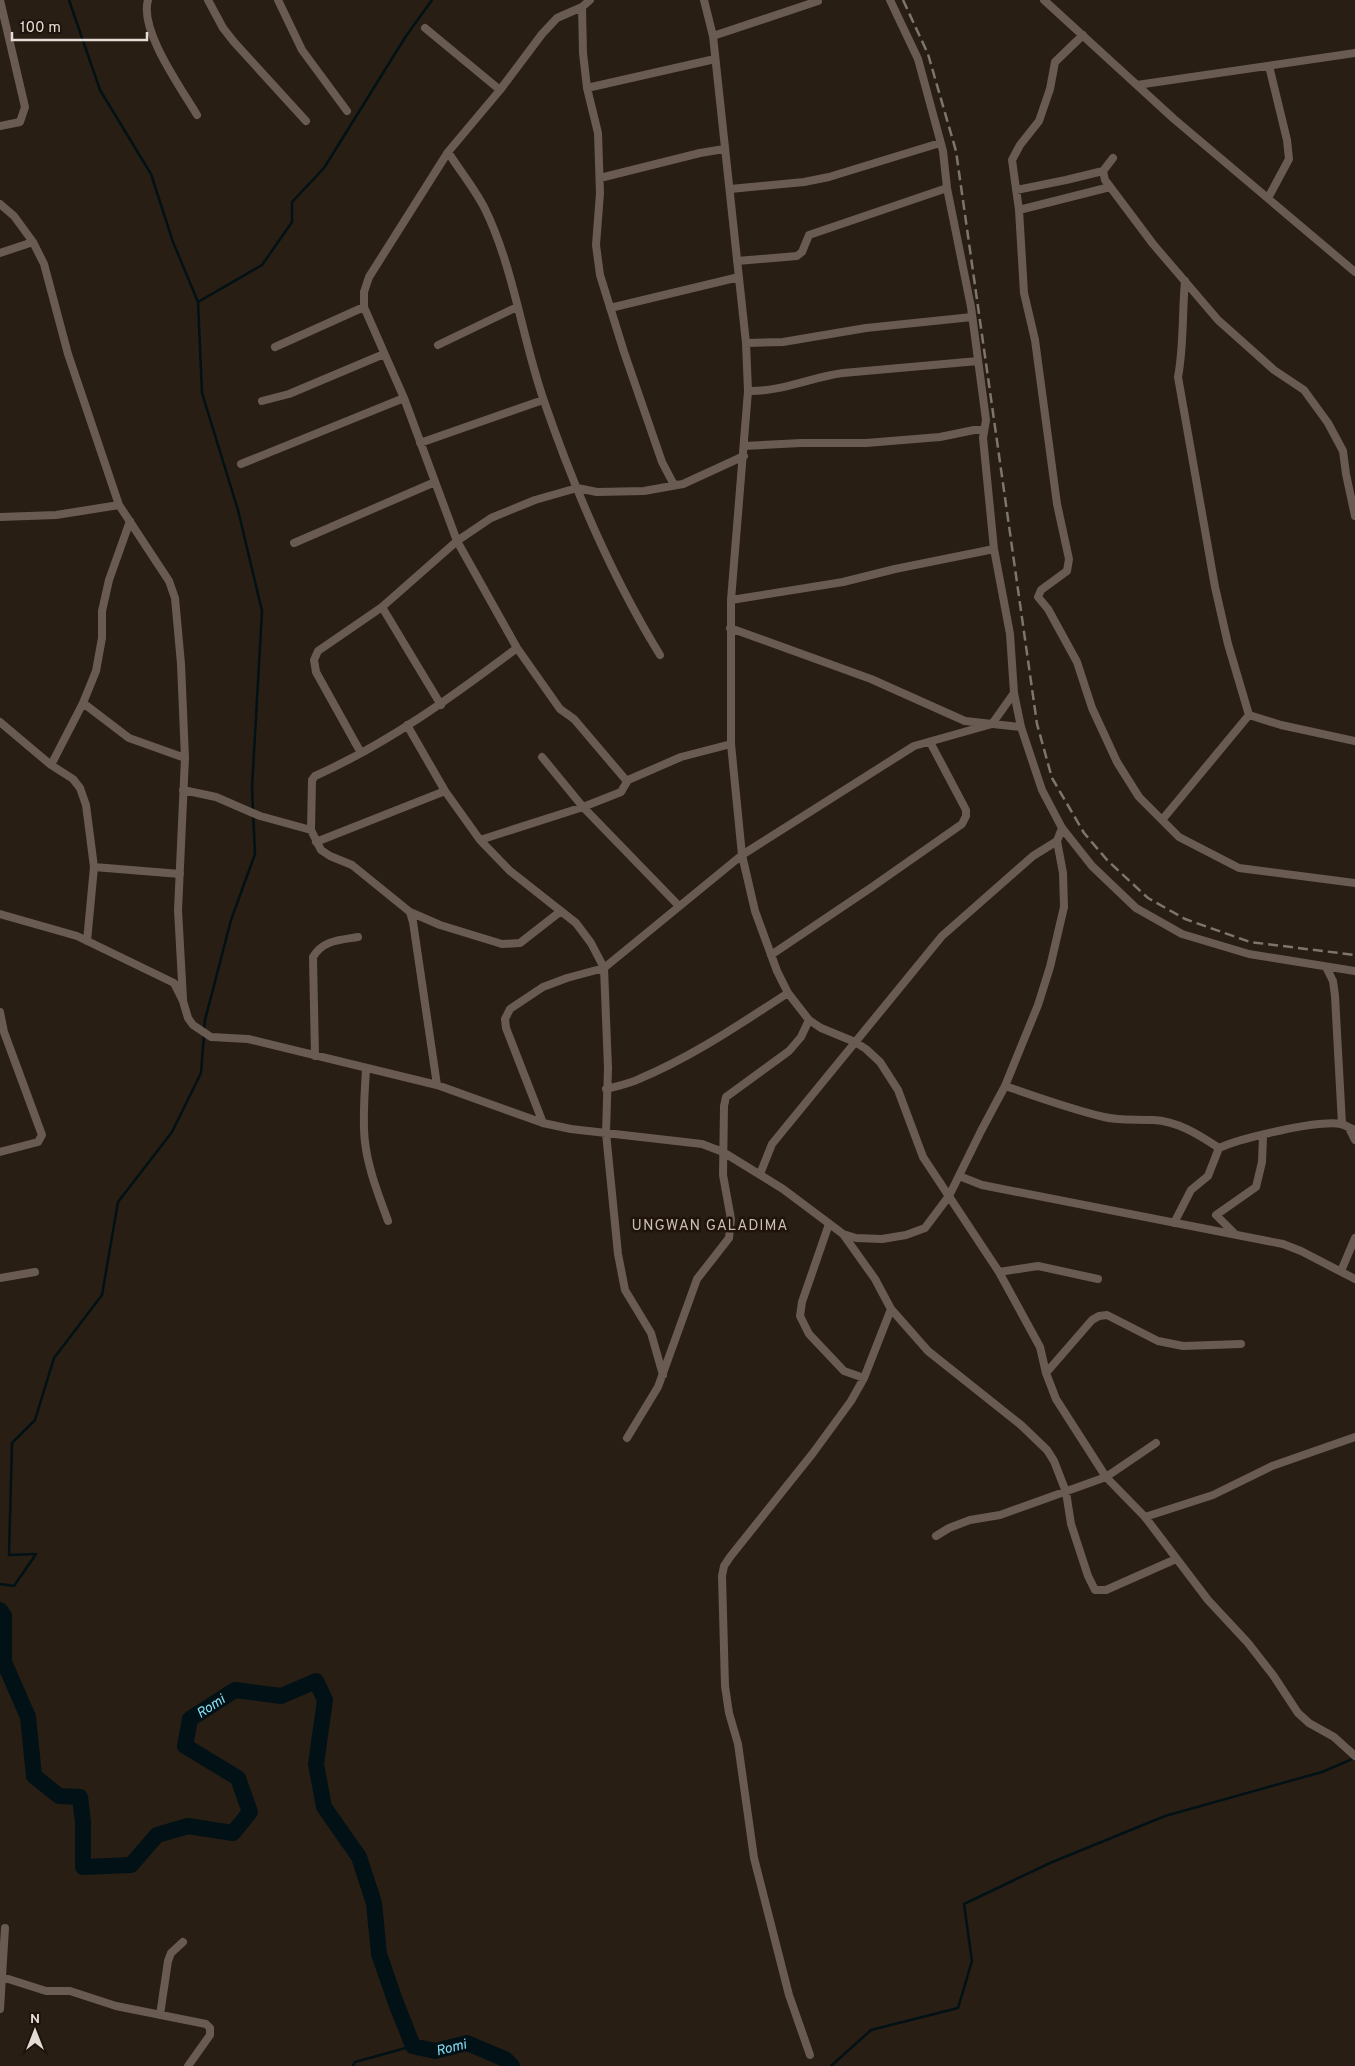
<svg xmlns="http://www.w3.org/2000/svg" width="1355" height="2066" font-family="Overpass,sans-serif">
<rect width="100%" height="100%" fill="#291e14"/>
<g fill="none" stroke-linecap="round" stroke-linejoin="round">
<path stroke="#021115" stroke-width="2.5" d="M 69,0 L 100,90 L 151,174 L 173,242 L 198,302 L 202,393 L 238,510 L 262,611 L 252,788 L 255,854 L 231,920 L 205,1020 L 204,1029
M 198,302 L 262,265 L 292,222 L 292,202 L 324,168 L 406,36 L 432,0
M 0,1584 L 14,1586 L 36,1554 L 9,1555 L 12,1443 L 35,1420 L 54,1358 L 102,1295 L 118,1202 L 172,1132 L 201,1073 L 204,1035
M 353,2066 L 355,2062 L 413,2046
M 831,2066 L 871,2030 L 958,2008 L 972,1961 L 964,1904 L 1050,1863 L 1165,1816 L 1322,1772 L 1355,1758"/>
<path stroke="#021115" stroke-width="16" id="s1" d="M 0,1610 L 4,1616 L 4,1662 L 28,1717 L 34,1776 L 59,1796 L 80,1797 L 83,1822 L 83,1867 L 131,1865 L 157,1835 L 188,1826 L 233,1833 L 250,1812 L 238,1778 L 185,1746 L 190,1719 L 235,1690 L 281,1696 L 316,1681 L 325,1700 L 316,1764 L 324,1807 L 359,1857 L 374,1903 L 379,1954 L 396,2003 L 413,2046 L 435,2051 L 467,2043 L 505,2059 L 512,2066"/>
<path stroke="#695b51" stroke-width="8" d="M 148,0 C 139,30 181,88 197,115
M 208,0 L 223,28 L 234,42 L 306,121
M 278,0 L 302,50 L 347,111
M 590,0 L 582,7 L 557,18 L 542,34 L 500,90 L 448,152 L 369,277 L 364,292 L 364,307 L 404,398 L 457,541 L 517,648 L 560,709 L 574,719 L 625,779 L 628,780
M 704,0 L 713,36 L 746,343 L 748,391 L 731,600 L 731,744 L 742,855 L 755,911 L 777,971 L 788,993 L 809,1020 L 821,1028 L 855,1042 L 866,1049 L 880,1062 L 898,1090 L 923,1157 L 999,1272 L 1040,1347 L 1046,1373 L 1056,1399 L 1106,1477 L 1145,1517 L 1208,1600 L 1248,1643 L 1273,1675 L 1298,1713 L 1309,1723 L 1334,1737 L 1355,1756
M 890,0 L 918,59 L 943,151 L 947,188 L 971,307 L 986,420 L 983,438 L 994,549 L 1010,634 L 1014,693 L 1021,727 L 1042,790 L 1062,828 L 1092,866 L 1136,908 L 1182,934 L 1249,954 L 1355,971
M 1044,0 L 1174,119 L 1355,272
M 582,7 L 583,53 L 587,88 L 598,133 L 600,193 L 596,245 L 600,275 L 624,352 L 662,462 L 673,483 L 677,485
M 425,28 L 500,90
M 713,36 L 818,1
M 1137,85 L 1355,53
M 587,88 L 715,59
M 0,126 L 20,122 L 25,107 L 0,0
M 448,152 C 460,171 475,189 485,209 C 514,269 522,338 544,401 C 574,488 612,577 660,655
M 1113,158 L 1103,171 L 1105,180 L 1153,244 L 1218,320 L 1274,370 L 1304,390 L 1328,423 L 1343,451 L 1346,474 L 1355,516
M 600,178 L 700,153 L 724,149
M 1110,187 L 1019,210 L 1024,293 L 1035,340 L 1057,504 L 1069,559 L 1067,571 L 1041,590 L 1038,597 L 1048,609 L 1077,662 L 1092,708 L 1117,762 L 1139,797 L 1179,837 L 1239,868 L 1355,883
M 730,189 L 804,182 L 829,177 L 940,143
M 1016,190 L 1066,180 L 1103,171
M 1268,198 L 1289,159 L 1287,140 L 1269,66
M 0,204 L 14,216 L 33,242 L 44,264 L 68,354 L 119,505 L 169,581 L 175,598 L 181,664 L 185,758 L 178,910 L 183,999
M 1019,210 L 1012,160 L 1020,145 L 1039,121 L 1050,89 L 1055,62 L 1083,35
M 0,253 L 33,242
M 737,261 L 797,256 L 802,252 L 809,235 L 947,188
M 1185,281 C 1182,313 1184,346 1178,377 L 1215,587 L 1228,644 L 1249,715
M 610,308 L 739,277
M 746,343 L 783,342 L 866,328 L 972,317
M 438,345 L 517,307
M 275,347 L 364,307
M 748,391 C 781,392 811,377 843,373 L 978,361
M 262,401 L 289,394 L 384,354
M 420,443 L 543,400
M 744,446 L 801,443 L 866,443 L 940,437 L 974,430 L 984,430
M 241,464 L 404,398
M 0,517 L 56,515 L 119,505
M 294,543 L 435,482
M 731,600 L 843,582 L 895,569 L 994,549
M 382,607 L 441,705
M 730,628 L 871,679 L 965,721 L 1021,727
M 83,703 L 129,738 L 185,758
M 1249,715 L 1281,725 L 1355,741
M 0,722 L 51,765 L 73,779 L 80,788 L 86,805 L 94,867 L 87,941
M 407,725 L 445,791 L 480,840 L 510,871 L 576,923 L 591,943 L 604,968 L 608,1068 L 606,1133 L 618,1254 L 625,1290 L 651,1333 L 663,1375
M 361,753 L 316,672 L 314,660 L 318,651 L 382,607 L 457,541 L 491,518 L 535,500 L 577,488 L 597,492 L 644,491 L 683,484 L 744,456
M 542,757 L 583,807 L 679,906
M 51,765 L 83,703 L 96,671 L 102,638 L 102,611 L 109,580 L 130,521
M 628,780 L 681,757 L 731,744
M 183,790 L 216,797 L 260,816 L 311,830
M 1162,820 L 1249,715
M 480,840 L 583,807 L 621,792 L 628,780
M 316,842 L 445,791
M 94,867 L 180,874
M 410,912 L 440,925 L 502,944 L 520,943 L 561,911
M 0,914 L 77,936 L 174,983 L 183,1001 L 188,1018 L 193,1025 L 211,1037 L 248,1039 L 437,1085 L 543,1123 L 571,1129 L 702,1144 L 723,1152 L 783,1189 L 843,1234 L 875,1279 L 891,1309 L 864,1378 L 851,1401 L 813,1453 L 730,1557 L 724,1566 L 722,1576 L 725,1686 L 729,1713 L 738,1744 L 754,1858 L 789,1995 L 810,2055
M 771,955 L 872,887 L 962,824 L 966,816 L 966,810 L 930,742
M 1326,967 L 1333,981 L 1335,996 L 1342,1124
M 0,1012 L 4,1032 L 42,1135 L 38,1142 L 0,1152
M 315,1056 L 313,957 C 323,940 340,940 358,937
M 366,1068 C 365,1093 362,1118 365,1142 C 368,1169 379,1196 388,1221
M 437,1085 L 413,922 L 410,912 L 352,865 L 330,856 L 321,850 L 311,830 L 312,780 L 315,776 C 389,743 453,696 517,648
M 1005,1086 C 1038,1097 1070,1109 1104,1117 C 1120,1121 1136,1119 1153,1120 C 1178,1121 1199,1135 1219,1148
M 606,1089 C 617,1086 629,1084 639,1079 C 692,1057 740,1024 788,993
M 543,1123 L 506,1028 L 505,1019 L 510,1009 L 543,987 L 567,978 L 604,968 L 742,855 L 914,746 L 992,724 L 1014,693
M 1349,1128 L 1355,1140
M 760,1174 L 772,1144 L 942,936 L 1033,856 L 1057,841 L 1062,828
M 959,1176 L 982,1185 L 1283,1244 L 1301,1251 L 1355,1279
M 1174,1223 L 1191,1190 L 1208,1176 L 1219,1148 C 1240,1138 1318,1120 1341,1124 C 1345,1125 1350,1128 1355,1130
M 829,1224 L 802,1302 L 800,1316 L 809,1334 L 844,1371 L 864,1378
M 843,1234 L 856,1238 L 882,1239 L 906,1235 L 925,1228 L 949,1196 L 981,1131 L 1005,1086 L 1038,1005 L 1050,967 L 1064,907 L 1063,873 L 1057,841
M 1235,1234 L 1216,1215 L 1256,1187 L 1262,1162 L 1263,1136
M 1341,1271 L 1355,1238
M 999,1272 L 1038,1266 L 1098,1279
M 0,1278 L 35,1272
M 891,1309 L 928,1351 L 1021,1425 L 1047,1450 L 1054,1461 L 1066,1492 L 1071,1524 L 1088,1576 L 1095,1590 L 1106,1590 L 1176,1559
M 1046,1373 L 1092,1320 L 1099,1316 L 1107,1315 L 1158,1341 L 1183,1346 L 1241,1344
M 627,1438 L 658,1387 L 697,1279 L 729,1238 L 731,1219 L 723,1175 L 724,1106 L 726,1097 L 789,1051 L 801,1037 L 809,1020
M 1145,1517 L 1213,1495 L 1272,1466 L 1355,1437
M 936,1536 L 949,1528 L 970,1520 L 1000,1515 L 1106,1477 L 1156,1443
M 2,1977 L 46,1991 L 70,1991 L 116,2006 L 206,2024 L 210,2028 L 210,2035 L 188,2066
M 0,2009 L 5,1928
M 160,2015 L 168,1961 L 171,1953 L 183,1942"/>
<path stroke="#7f756d" stroke-width="2.5" stroke-dasharray="10 5" stroke-linecap="butt" d="M 903,0 L 928,54 L 956,151 L 1037,724 L 1052,778 L 1084,833 L 1108,861 L 1148,898 L 1185,919 L 1250,942 L 1355,955"/>
</g>
<g text-anchor="middle" stroke-width="5" stroke-linejoin="round" paint-order="stroke">
<g font-size="14" font-style="italic" fill="#87e0f4" stroke="#1f140b">
<text dy="5" stroke="none"><textPath href="#s1" startOffset="638">Romi</textPath></text>
<text dy="5" stroke="none"><textPath href="#s1" startOffset="1179">Romi</textPath></text>
</g>
<g font-size="15" letter-spacing="1" fill="#ccbdb1" stroke="#1f140b">
<text x="710" y="1230">UNGWAN GALADIMA</text>
</g>
</g>
<g transform="translate(35 2031)" stroke="#1f140b" stroke-width="4" paint-order="stroke">
<path d="M0-4L9 19L0 12L-9 19Z" fill="#e4dcd6"/>
<text y="-8" font-size="14" font-weight="bold" text-anchor="middle" fill="#e4dcd6">N</text>
</g>
<path d="M12 32v8h135v-8" fill="none" stroke="#e4dcd6" stroke-width="2.5"/>
<text x="20" y="32" font-size="15" fill="#e4dcd6" stroke="#1f140b" stroke-width="4" paint-order="stroke">100 m</text>
</svg>
